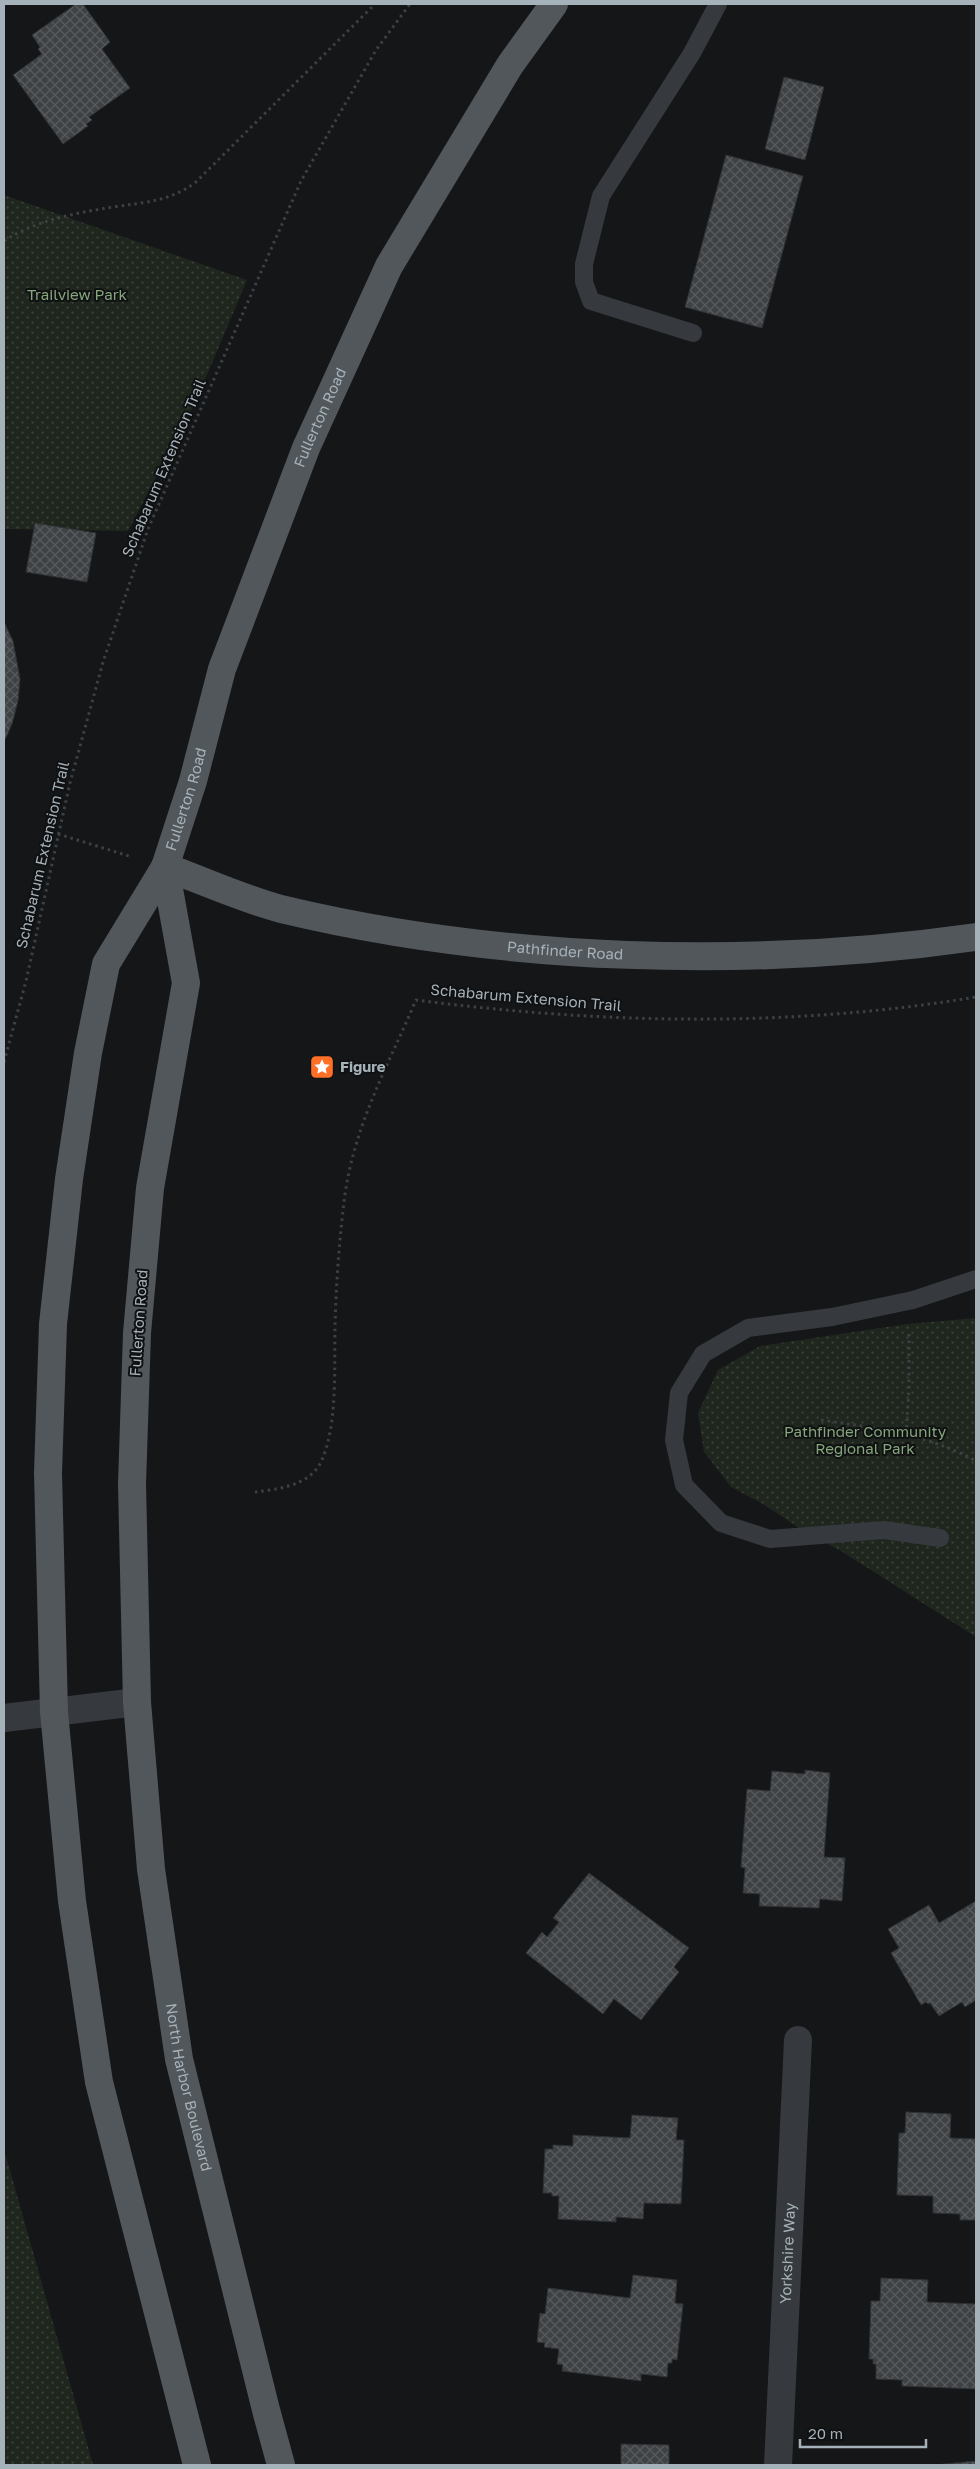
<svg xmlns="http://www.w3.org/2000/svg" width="980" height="2469" font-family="'Golos Text',sans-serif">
<defs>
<pattern id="grass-dots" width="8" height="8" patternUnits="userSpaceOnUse" patternTransform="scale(1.25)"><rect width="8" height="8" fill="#1e261d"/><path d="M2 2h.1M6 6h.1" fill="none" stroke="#3c433c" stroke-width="1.8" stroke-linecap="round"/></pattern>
<pattern id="building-cross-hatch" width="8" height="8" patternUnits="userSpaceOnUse" patternTransform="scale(1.25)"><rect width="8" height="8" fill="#3f4245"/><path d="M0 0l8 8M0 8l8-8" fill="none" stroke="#585b5e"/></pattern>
</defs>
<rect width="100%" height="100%" fill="#151618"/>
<path fill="url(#grass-dots)" d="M 4,195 L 247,280 L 196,401 L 128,531 L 4,529 Z
M 976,1318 L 976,1637 L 841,1551 L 807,1533 L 763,1504 L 731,1487 L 704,1452 L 698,1413 L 718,1370 L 760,1346 L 907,1324 Z
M 4,2149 L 90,2454 L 93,2465 L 4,2465 Z"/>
<path fill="url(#building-cross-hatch)" stroke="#2f3134" d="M 76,4 L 83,4 L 110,42 L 102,49 L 130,88 L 89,117 L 92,120 L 86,124 L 88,126 L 63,144 L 13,75 L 42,54 L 38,49 L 40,47 L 32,35 Z
M 784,77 L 824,87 L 805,160 L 765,149 Z
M 726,155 L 803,176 L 762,328 L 685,307 Z
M 35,523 L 96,533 L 87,582 L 26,572 Z
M 4,622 L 13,641 L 20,679 L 18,701 L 12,724 L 4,742 Z
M 805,1770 L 830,1773 L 824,1857 L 845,1858 L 842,1901 L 820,1899 L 819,1908 L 759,1906 L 760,1894 L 743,1893 L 745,1868 L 741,1867 L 747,1789 L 770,1791 L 772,1771 L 805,1774 Z
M 589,1873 L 689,1948 L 674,1967 L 679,1972 L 641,2020 L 614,1999 L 603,2014 L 526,1953 L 542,1932 L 547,1937 L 559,1922 L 553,1918 Z
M 976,1901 L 976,2000 L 965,2007 L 962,2002 L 939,2016 L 930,2003 L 928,2004 L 926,2002 L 921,2005 L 891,1953 L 899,1948 L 888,1929 L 929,1905 L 939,1923 Z
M 906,2112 L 951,2114 L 950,2138 L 976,2139 L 976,2220 L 960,2220 L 960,2214 L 933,2213 L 933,2196 L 897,2195 L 899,2133 L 905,2133 Z
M 632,2115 L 678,2118 L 676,2140 L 684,2140 L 681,2204 L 644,2203 L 643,2219 L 616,2217 L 616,2222 L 558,2219 L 559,2196 L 552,2196 L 552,2193 L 543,2193 L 545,2149 L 553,2149 L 553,2145 L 573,2146 L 573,2135 L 630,2138 Z
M 633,2275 L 677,2280 L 675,2303 L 683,2304 L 677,2360 L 672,2359 L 672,2363 L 668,2363 L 667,2377 L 641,2374 L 641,2381 L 562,2371 L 563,2365 L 557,2364 L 559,2349 L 544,2347 L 545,2343 L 537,2342 L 540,2313 L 545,2314 L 548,2288 L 630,2298 Z
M 881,2278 L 928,2280 L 927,2302 L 976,2304 L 976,2389 L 902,2386 L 902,2380 L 876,2379 L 876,2364 L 873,2364 L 873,2359 L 869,2359 L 871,2301 L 880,2301 Z
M 621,2444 L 669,2445 L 669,2465 L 621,2465 Z
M 976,2461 L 976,2465 L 935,2465 Z"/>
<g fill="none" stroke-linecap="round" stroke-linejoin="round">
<path stroke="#3c4144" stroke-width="3" stroke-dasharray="2.5 4" stroke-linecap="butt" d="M 4,241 C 36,220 76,213 113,207 C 145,202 169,202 196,182 L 375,4
M 58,834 L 129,856
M 4,1062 L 26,981 L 70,783 L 103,662 L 148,529 L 301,181 L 376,50 L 410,4
M 821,1420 C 877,1428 926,1434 976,1461
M 906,1434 L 909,1389 L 909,1333
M 255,1492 C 278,1489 309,1486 321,1462 C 338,1426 334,1366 335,1327 C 336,1286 339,1243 344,1202 C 353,1127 387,1068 416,1000 C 602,1024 790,1028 976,997"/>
<path stroke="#36393d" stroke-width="18" d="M 693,333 L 591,301 L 584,282 L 584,264 L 601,196 L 692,53 L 718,4
M 940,1538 L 884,1530 L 770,1539 L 721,1523 L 684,1485 L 674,1440 L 679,1393 L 703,1354 L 748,1328 L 832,1317 L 913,1300 L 976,1279"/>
<path stroke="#36393d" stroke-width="28" id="s1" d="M 778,2465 L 798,2040"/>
<path stroke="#36393d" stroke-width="28" d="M 4,1718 L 137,1702"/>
<g stroke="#52575c" stroke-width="28">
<path id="s2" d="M 165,867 L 186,983 L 150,1188 L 137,1333 L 132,1484 L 137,1702 L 151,1869 L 179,2059 L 266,2410 L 281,2465"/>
<path id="s3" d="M 165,867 C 202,880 243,899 281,909 C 502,962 752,969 976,937"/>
<path id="s4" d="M 197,2465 L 99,2082 L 72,1901 L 54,1712 L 48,1473 L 53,1324 L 69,1179 L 88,1053 L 106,964 L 165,867 L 193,781 L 222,669 L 306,448 L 389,266 L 510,65 L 554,4"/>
</g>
</g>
<defs>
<symbol id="sight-square" viewBox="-11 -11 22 22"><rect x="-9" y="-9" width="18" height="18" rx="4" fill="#ff7026" stroke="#101113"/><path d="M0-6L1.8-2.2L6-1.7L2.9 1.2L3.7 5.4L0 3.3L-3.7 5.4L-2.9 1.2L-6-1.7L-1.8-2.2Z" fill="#fff"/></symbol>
</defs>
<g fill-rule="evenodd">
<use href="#sight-square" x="308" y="1053" width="28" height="28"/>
</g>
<g text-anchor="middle" stroke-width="4" stroke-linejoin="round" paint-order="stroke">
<g font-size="15" fill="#86a67b" stroke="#101113">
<text x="77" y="300">Trailview Park</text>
<text x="865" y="1437">Pathfinder Community<tspan x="865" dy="17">Regional Park</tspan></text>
</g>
<g font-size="15" fill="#a6b2b9" stroke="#101113">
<text dy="5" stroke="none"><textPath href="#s4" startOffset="2110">Fullerton Road</textPath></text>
<text transform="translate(164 468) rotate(-67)" y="5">Schabarum Extension Trail</text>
<text dy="5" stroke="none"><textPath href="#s4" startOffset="1705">Fullerton Road</textPath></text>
<text transform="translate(43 855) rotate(-77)" y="5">Schabarum Extension Trail</text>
<text dy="5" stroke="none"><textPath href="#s3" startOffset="411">Pathfinder Road</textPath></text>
<text transform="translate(526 998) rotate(5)" y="5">Schabarum Extension Trail</text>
<text transform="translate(139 1323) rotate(-86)" y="5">Fullerton Road</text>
<text dy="5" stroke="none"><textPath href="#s2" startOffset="1230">North Harbor Boulevard</textPath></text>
<text dy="5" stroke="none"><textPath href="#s1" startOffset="212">Yorkshire Way</textPath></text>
</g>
<g font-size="15" font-weight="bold" fill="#a6b2b9" stroke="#101113" text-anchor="start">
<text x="340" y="1072">Figure</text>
</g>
</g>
<rect width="980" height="2469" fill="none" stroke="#a6b2b9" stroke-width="10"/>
<path d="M800 2439v8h126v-8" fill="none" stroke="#a6b2b9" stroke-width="2.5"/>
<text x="808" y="2439" font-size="15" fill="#a6b2b9" stroke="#101113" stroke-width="4" paint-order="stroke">20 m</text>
</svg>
